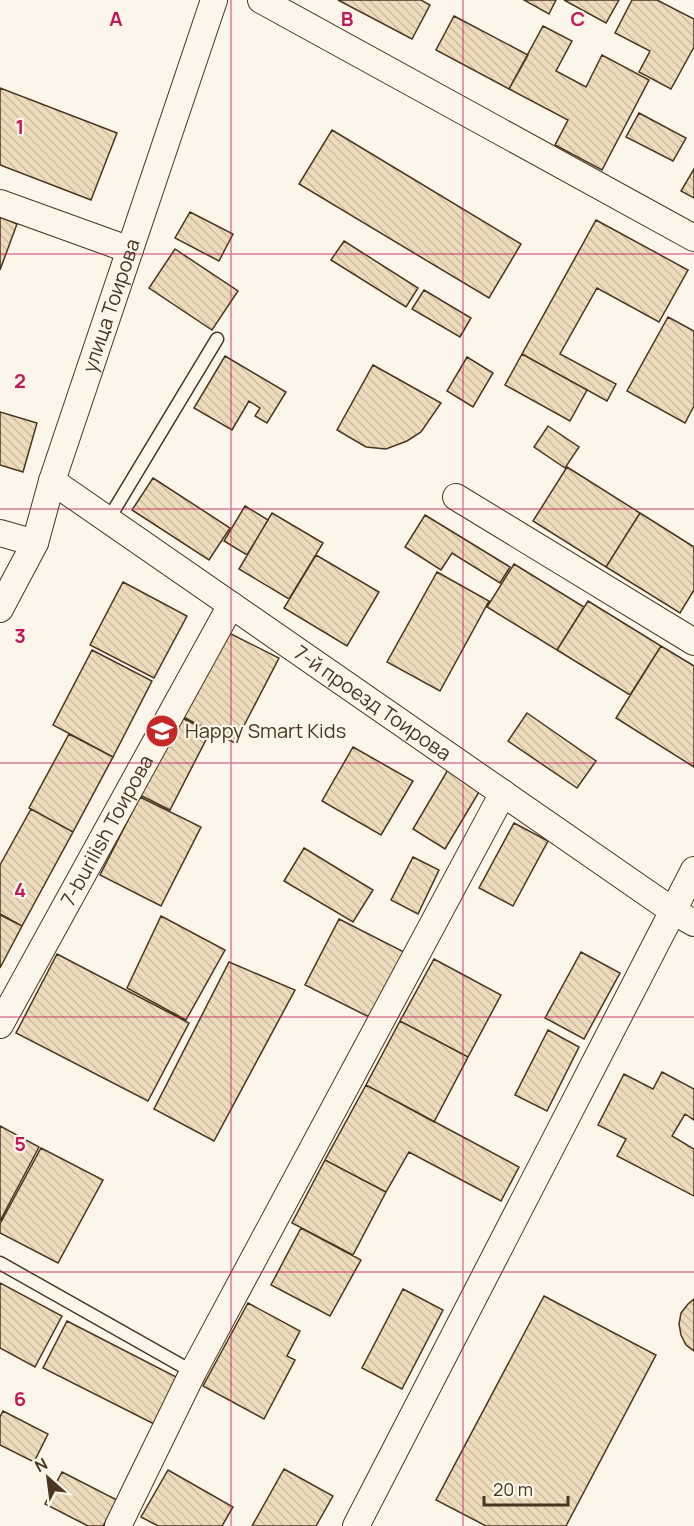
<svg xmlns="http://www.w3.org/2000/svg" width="694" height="1526" font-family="Manrope,sans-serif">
<defs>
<pattern id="building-back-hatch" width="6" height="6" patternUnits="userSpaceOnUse" patternTransform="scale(1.5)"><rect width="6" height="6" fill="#ecdcbc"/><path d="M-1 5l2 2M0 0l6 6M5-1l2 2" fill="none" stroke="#ccbda1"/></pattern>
</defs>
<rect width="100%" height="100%" fill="#fbf6e9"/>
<path fill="url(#building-back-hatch)" stroke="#4a3520" stroke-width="1.5" d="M 338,0 L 421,0 L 430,5 L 412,39 Z
M 524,0 L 556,0 L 549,14 Z
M 564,0 L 619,0 L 606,23 Z
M 632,0 L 657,0 L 694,19 L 694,47 L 671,89 L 639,72 L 650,51 L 615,33 Z
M 454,16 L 528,55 L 509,89 L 436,50 Z
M 543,26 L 572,41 L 556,71 L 586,87 L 602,55 L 649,80 L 602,170 L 555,145 L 568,120 L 509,89 Z
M 0,88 L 117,133 L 91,200 L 0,165 Z
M 639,113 L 686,138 L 673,161 L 626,137 Z
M 332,130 L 521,244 L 489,298 L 299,184 Z
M 694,169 L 694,198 L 681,191 Z
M 190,212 L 233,234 L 219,261 L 175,238 Z
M 0,217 L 17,224 L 0,270 Z
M 596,220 L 688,270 L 659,322 L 597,288 L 560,354 L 616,384 L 607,401 L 522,354 Z
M 344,241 L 418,288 L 406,307 L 331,260 Z
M 175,249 L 238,291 L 212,330 L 149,288 Z
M 424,290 L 471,318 L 460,337 L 412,309 Z
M 668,317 L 694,331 L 694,406 L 685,423 L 627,391 Z
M 522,354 L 587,390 L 570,421 L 505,385 Z
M 225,356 L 286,392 L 267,423 L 255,416 L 260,408 L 249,401 L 232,430 L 194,408 Z
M 467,357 L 493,373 L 473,407 L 447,391 Z
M 373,365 L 441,403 L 421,432 L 407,441 L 386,449 L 366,447 L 337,430 Z
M 0,412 L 37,423 L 23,472 L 0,465 Z
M 548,426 L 579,447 L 565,468 L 534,447 Z
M 567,467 L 640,513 L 606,567 L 533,521 Z
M 153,478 L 230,528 L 209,560 L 132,510 Z
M 245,506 L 268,520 L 247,555 L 224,541 Z
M 272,513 L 323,543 L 289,599 L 239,569 Z
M 640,513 L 694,547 L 694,590 L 680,613 L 606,567 Z
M 425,515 L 510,567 L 500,583 L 452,553 L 441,570 L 405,547 Z
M 316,555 L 379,592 L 347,646 L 284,608 Z
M 514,564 L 584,607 L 557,650 L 487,607 Z
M 437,572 L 489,601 L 440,691 L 387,662 Z
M 123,582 L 187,616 L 154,678 L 90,645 Z
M 588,601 L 661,646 L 630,695 L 557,650 Z
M 225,631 L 279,658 L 235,743 L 181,716 Z
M 661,646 L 694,666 L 694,767 L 616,718 Z
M 92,650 L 152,681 L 113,757 L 53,725 Z
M 527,713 L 596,761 L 577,788 L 508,741 Z
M 180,717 L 210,732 L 170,810 L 140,795 Z
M 69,734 L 113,757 L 73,832 L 29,808 Z
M 353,747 L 413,781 L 381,835 L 322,801 Z
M 449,768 L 482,787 L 445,849 L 413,829 Z
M 140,797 L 201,827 L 161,906 L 100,875 Z
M 31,809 L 73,832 L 22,926 L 0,914 L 0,865 Z
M 514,823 L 548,841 L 513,906 L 479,888 Z
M 304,848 L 373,890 L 353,922 L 284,881 Z
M 413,857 L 439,870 L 418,914 L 391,900 Z
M 0,915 L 22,926 L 0,968 Z
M 161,916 L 225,950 L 186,1020 L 127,988 Z
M 339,919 L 404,952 L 371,1018 L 305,985 Z
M 581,952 L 620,973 L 584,1039 L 545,1018 Z
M 57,954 L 189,1023 L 148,1101 L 16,1033 Z
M 434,959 L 501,995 L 468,1057 L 400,1021 Z
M 229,962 L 295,990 L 214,1141 L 154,1109 Z
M 400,1021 L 468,1057 L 434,1122 L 366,1085 Z
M 548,1030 L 579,1047 L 547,1111 L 515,1095 Z
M 662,1072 L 694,1089 L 694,1120 L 685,1114 L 672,1136 L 694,1149 L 694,1196 L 617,1156 L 626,1139 L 598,1125 L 624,1074 L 653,1089 Z
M 366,1085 L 519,1167 L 501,1201 L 409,1152 L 386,1192 L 325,1160 Z
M 0,1126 L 39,1147 L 0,1221 Z
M 41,1148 L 103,1180 L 58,1263 L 0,1233 L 0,1224 Z
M 325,1160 L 386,1192 L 353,1255 L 292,1223 Z
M 301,1228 L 361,1260 L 330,1316 L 271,1285 Z
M 0,1283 L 62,1316 L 35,1367 L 0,1348 Z
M 403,1289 L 443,1310 L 402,1389 L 362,1368 Z
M 544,1296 L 656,1355 L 566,1526 L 486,1526 L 436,1500 Z
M 694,1299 L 694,1351 L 686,1345 L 681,1335 L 679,1324 L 681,1313 L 688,1304 Z
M 248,1303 L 300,1331 L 287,1356 L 295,1360 L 264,1419 L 203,1386 Z
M 67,1321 L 182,1380 L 158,1426 L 43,1368 Z
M 3,1411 L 48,1434 L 34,1462 L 0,1445 L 0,1417 Z
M 284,1469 L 333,1496 L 316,1526 L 252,1526 Z
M 168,1470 L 233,1507 L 222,1526 L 158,1526 L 141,1517 Z
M 62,1472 L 117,1500 L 103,1526 L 88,1526 L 45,1504 Z"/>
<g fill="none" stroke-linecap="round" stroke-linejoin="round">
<defs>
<path id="lane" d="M 108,520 L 217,339
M 0,1263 L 193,1372"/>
<g id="street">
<path d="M 261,0 L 694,238"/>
<path d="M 0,203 L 130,250"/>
<path id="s1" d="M 52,481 L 673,911 L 694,923"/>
<path d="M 456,497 L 694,642"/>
<path d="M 0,533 L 35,543"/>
<path id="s2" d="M 0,609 L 35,543 L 52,481 L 214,0"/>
<path id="s3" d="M 0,1025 L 231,605"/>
<path d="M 118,1526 L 193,1372 L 503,793"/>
<path d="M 356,1526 L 694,870"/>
</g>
</defs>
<use href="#lane" stroke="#4a3520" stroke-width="15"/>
<use href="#street" stroke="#4a3520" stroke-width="28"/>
<use href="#lane" stroke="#fbf6e9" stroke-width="12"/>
<use href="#street" stroke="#fbf6e9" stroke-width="26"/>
</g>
<path fill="none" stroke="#c2185b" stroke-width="1.5" stroke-opacity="0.55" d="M 231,0 L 231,1526M 463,0 L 463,1526M 0,254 L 694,254M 0,509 L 694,509M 0,763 L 694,763M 0,1017 L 694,1017M 0,1272 L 694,1272"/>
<defs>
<symbol id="school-disc" viewBox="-11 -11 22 22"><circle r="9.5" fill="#c62828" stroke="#fbf6e9"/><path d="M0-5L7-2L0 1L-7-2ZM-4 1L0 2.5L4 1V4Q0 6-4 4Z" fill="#fff"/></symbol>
</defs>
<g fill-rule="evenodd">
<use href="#school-disc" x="143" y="712" width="38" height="38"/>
</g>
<g text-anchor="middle" stroke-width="4.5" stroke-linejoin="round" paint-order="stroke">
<g font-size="20" fill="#4a3520" stroke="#fbf6e9">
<text dy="7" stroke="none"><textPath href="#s2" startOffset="324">улица Тоирова</textPath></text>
<text dy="7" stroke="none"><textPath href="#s1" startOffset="390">7-й проезд Тоирова</textPath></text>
<text dy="7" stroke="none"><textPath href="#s3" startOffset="222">7-burilish Тоирова</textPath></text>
</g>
<g font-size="20" fill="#4a3520" stroke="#fbf6e9" text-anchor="start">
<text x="185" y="738">Happy Smart Kids</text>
</g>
</g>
<g font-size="20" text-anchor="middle" font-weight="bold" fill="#c2185b" stroke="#fbf6e9" stroke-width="4.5" stroke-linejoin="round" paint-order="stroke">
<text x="116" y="26">A</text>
<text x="347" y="26">B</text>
<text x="578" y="26">C</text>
<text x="20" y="134">1</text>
<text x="20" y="388">2</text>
<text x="20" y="643">3</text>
<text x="20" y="897">4</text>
<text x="20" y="1151">5</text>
<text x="20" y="1406">6</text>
</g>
<g transform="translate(48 1478) rotate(332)" stroke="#fbf6e9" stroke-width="4.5" paint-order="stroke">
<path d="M0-4.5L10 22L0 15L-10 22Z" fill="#4a3520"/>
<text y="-9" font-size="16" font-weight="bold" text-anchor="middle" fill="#4a3520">N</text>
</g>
<path d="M484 1496v9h84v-9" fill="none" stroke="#4a3520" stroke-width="3"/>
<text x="493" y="1496" font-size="18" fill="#4a3520" stroke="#fbf6e9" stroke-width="4.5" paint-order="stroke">20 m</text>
</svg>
